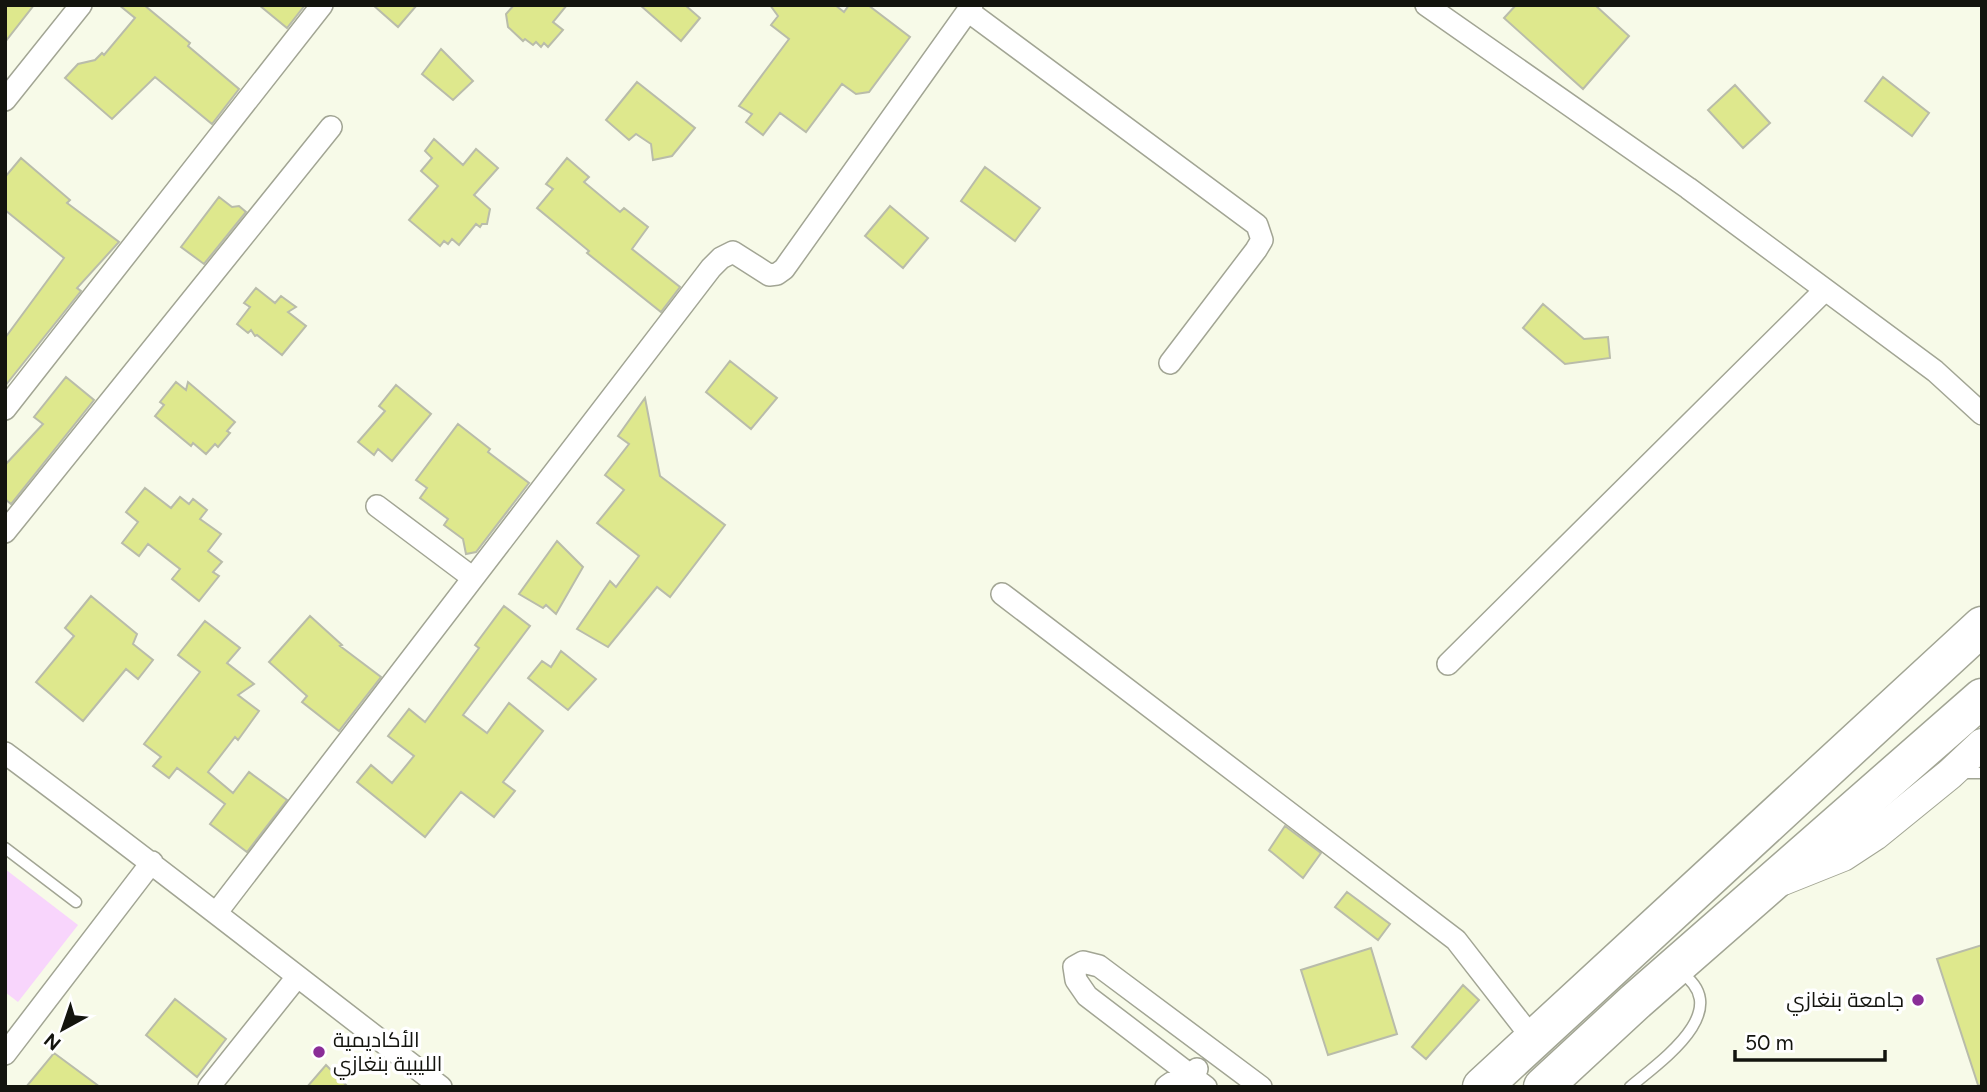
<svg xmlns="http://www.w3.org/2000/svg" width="1987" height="1092" font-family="Figtree,Cairo,sans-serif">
<rect width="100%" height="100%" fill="#f7fae8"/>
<path fill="#f8d5fc" d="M 5,869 L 78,925 L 18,1002 L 5,992 Z"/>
<path fill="#dee88d" stroke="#b9bcaa" stroke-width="2" d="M 5,5 L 34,5 L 5,42 Z
M 119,5 L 144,5 L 190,43 L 188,46 L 239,89 L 212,124 L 155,77 L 112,119 L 65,78 L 78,64 L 95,60 L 102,53 L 104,55 L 135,18 Z
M 259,5 L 305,5 L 287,28 Z
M 373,5 L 417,5 L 398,27 Z
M 514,5 L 567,5 L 553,22 L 563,30 L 548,47 L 544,43 L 541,47 L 536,42 L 533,45 L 525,39 L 523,41 L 508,27 L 506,14 Z
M 640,5 L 685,5 L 700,18 L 681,41 Z
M 770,5 L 835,5 L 844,12 L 849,5 L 868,5 L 910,37 L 869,92 L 856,94 L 842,84 L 806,132 L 780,113 L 763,135 L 746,122 L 752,114 L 739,106 L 789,39 L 771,25 L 778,16 Z
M 1516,5 L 1595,5 L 1629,36 L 1583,89 L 1504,18 Z
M 441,49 L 473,81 L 453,100 L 422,74 Z
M 1883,77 L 1929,113 L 1912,136 L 1865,101 Z
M 637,82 L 695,128 L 672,156 L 653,160 L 651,144 L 636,134 L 629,140 L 606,120 Z
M 1735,85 L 1770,123 L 1743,148 L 1708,110 Z
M 434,139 L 463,165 L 476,149 L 498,168 L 474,195 L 490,209 L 487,224 L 482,224 L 480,227 L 476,224 L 459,245 L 452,239 L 448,244 L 444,241 L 440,246 L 409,220 L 438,186 L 421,171 L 432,158 L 425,151 Z
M 21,158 L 70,200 L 67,203 L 119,242 L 77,288 L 81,291 L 5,386 L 5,338 L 64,258 L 5,210 L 5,177 Z
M 567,158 L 589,177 L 584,182 L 620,212 L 624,208 L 648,227 L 632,249 L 680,287 L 661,312 L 587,253 L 589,251 L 537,208 L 553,189 L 546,184 Z
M 985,167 L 1040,208 L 1015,241 L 961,201 Z
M 219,197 L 232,207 L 239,206 L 246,212 L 204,264 L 181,247 Z
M 890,206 L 928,238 L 903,268 L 865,236 Z
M 256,288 L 275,303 L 281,296 L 296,307 L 288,312 L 306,326 L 282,355 L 257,335 L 255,336 L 251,330 L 248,333 L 237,324 L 250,307 L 244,303 Z
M 1543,304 L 1584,339 L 1608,337 L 1610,358 L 1565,364 L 1523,328 Z
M 730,361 L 777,398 L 751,429 L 706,392 Z
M 66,377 L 94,400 L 11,504 L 5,499 L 5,465 L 43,424 L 34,417 Z
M 176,382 L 186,390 L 188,382 L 235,422 L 227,431 L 230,433 L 218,447 L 215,444 L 206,454 L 193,443 L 191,446 L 155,416 L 164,405 L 160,402 Z
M 396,385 L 431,414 L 392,461 L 378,449 L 374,455 L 358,442 L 385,411 L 379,406 Z
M 645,398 L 660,476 L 725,525 L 670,597 L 657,587 L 608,647 L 577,629 L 610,581 L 616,587 L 639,556 L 597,523 L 624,490 L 605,475 L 629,444 L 618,436 Z
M 458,424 L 490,449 L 488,452 L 529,483 L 476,552 L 466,554 L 463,539 L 444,525 L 448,519 L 420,498 L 427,488 L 416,480 Z
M 145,488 L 171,508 L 180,497 L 189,504 L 193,499 L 207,510 L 200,519 L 221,534 L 208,551 L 222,562 L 213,572 L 219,576 L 199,601 L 172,579 L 180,569 L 148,544 L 139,556 L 122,543 L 138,522 L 126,512 Z
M 557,541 L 583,567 L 556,614 L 546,605 L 543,608 L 519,594 Z
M 91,596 L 137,634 L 133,644 L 153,660 L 138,679 L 126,669 L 83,721 L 36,682 L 74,636 L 65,628 Z
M 504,606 L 530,626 L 463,715 L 487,733 L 509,703 L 543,731 L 503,782 L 515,791 L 494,817 L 461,792 L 425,837 L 357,782 L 371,765 L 392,783 L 414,756 L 388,736 L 409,709 L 425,722 L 479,648 L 475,645 Z
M 310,616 L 342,645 L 340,646 L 381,677 L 339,731 L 302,702 L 307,696 L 269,662 Z
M 205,621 L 240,648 L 227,663 L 254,684 L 238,695 L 259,711 L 238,740 L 235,737 L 208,772 L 233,793 L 249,772 L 287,800 L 247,852 L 210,824 L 225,804 L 177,768 L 169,778 L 153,766 L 161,757 L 144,744 L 200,672 L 178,655 Z
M 561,651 L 596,679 L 568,710 L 528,678 L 542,661 L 551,667 Z
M 1285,826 L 1321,853 L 1303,878 L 1269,850 Z
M 1347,892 L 1390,924 L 1378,940 L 1335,907 Z
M 1982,945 L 1982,1085 L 1978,1085 L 1937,959 Z
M 1371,948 L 1397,1034 L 1328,1055 L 1301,970 Z
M 1463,985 L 1479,1000 L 1426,1059 L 1412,1047 Z
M 175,999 L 226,1039 L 197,1077 L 146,1035 Z
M 54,1053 L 100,1087 L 26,1087 Z
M 326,1065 L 348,1087 L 307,1087 Z"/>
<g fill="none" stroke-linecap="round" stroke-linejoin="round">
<defs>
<path id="lane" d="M 1959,773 L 1982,773
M 5,848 L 76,902
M 1630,1087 C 1658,1063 1737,1010 1680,972"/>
<path id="street" d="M 1426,5 L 1688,188 L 1935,371 L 1982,414
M 968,11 L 1257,225 L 1262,240 L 1256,250 L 1170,363
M 5,100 L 81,5
M 5,409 L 322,5
M 377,506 L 473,578
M 5,532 L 331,127
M 1002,594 L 1456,940 L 1533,1039
M 1448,664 L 1825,290
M 5,753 C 152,862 296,976 441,1087
M 217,912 L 711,268 L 721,258 L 733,252 L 769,275 L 777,274 L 784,269 L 972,5
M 5,1054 L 152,862
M 209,1087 L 297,977
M 1166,1087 C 1175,1078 1188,1078 1197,1069
M 1206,1087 L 1087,996 L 1076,980 L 1074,967 L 1083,962 L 1099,966 L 1261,1087"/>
<path id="secondary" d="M 1783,880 L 1843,856 L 1875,835 L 1950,774 L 1982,744"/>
<path id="highway" d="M 1482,1087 L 1982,626
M 1543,1087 L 1636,1001 L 1982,698"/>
</defs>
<use href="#lane" stroke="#a2a594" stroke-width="13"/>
<use href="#street" stroke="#a2a594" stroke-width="24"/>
<use href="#secondary" stroke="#a2a594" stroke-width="32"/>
<use href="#highway" stroke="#a2a594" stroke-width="41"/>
<use href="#lane" stroke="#fff" stroke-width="10"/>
<use href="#street" stroke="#fff" stroke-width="21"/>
<use href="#secondary" stroke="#fff" stroke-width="30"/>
<use href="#highway" stroke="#fff" stroke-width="38"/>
</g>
<g fill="#8a2d97" stroke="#fff" stroke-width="2.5">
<circle cx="1918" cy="1000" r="7"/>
<circle cx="319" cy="1052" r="7"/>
</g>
<g text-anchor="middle" stroke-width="7" stroke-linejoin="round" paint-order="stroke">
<g font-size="21" fill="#13140e" stroke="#fff" text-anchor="end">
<text x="1904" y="1007">جامعة بنغازي</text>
<text x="333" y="1047" text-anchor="start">الأكاديمية<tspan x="333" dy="24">الليبية بنغازي</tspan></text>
</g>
</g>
<rect width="1987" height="1092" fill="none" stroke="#13140e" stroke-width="14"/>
<g transform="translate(63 1029) rotate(220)" stroke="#ffffff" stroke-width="5" paint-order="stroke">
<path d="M0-5L12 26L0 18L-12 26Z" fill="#13140e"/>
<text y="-10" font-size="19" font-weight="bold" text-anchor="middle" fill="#13140e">N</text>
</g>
<path d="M1735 1050v10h150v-10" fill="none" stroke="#13140e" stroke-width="3.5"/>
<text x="1745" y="1050" font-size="21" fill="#13140e" stroke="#ffffff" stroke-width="5" paint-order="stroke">50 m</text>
</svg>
